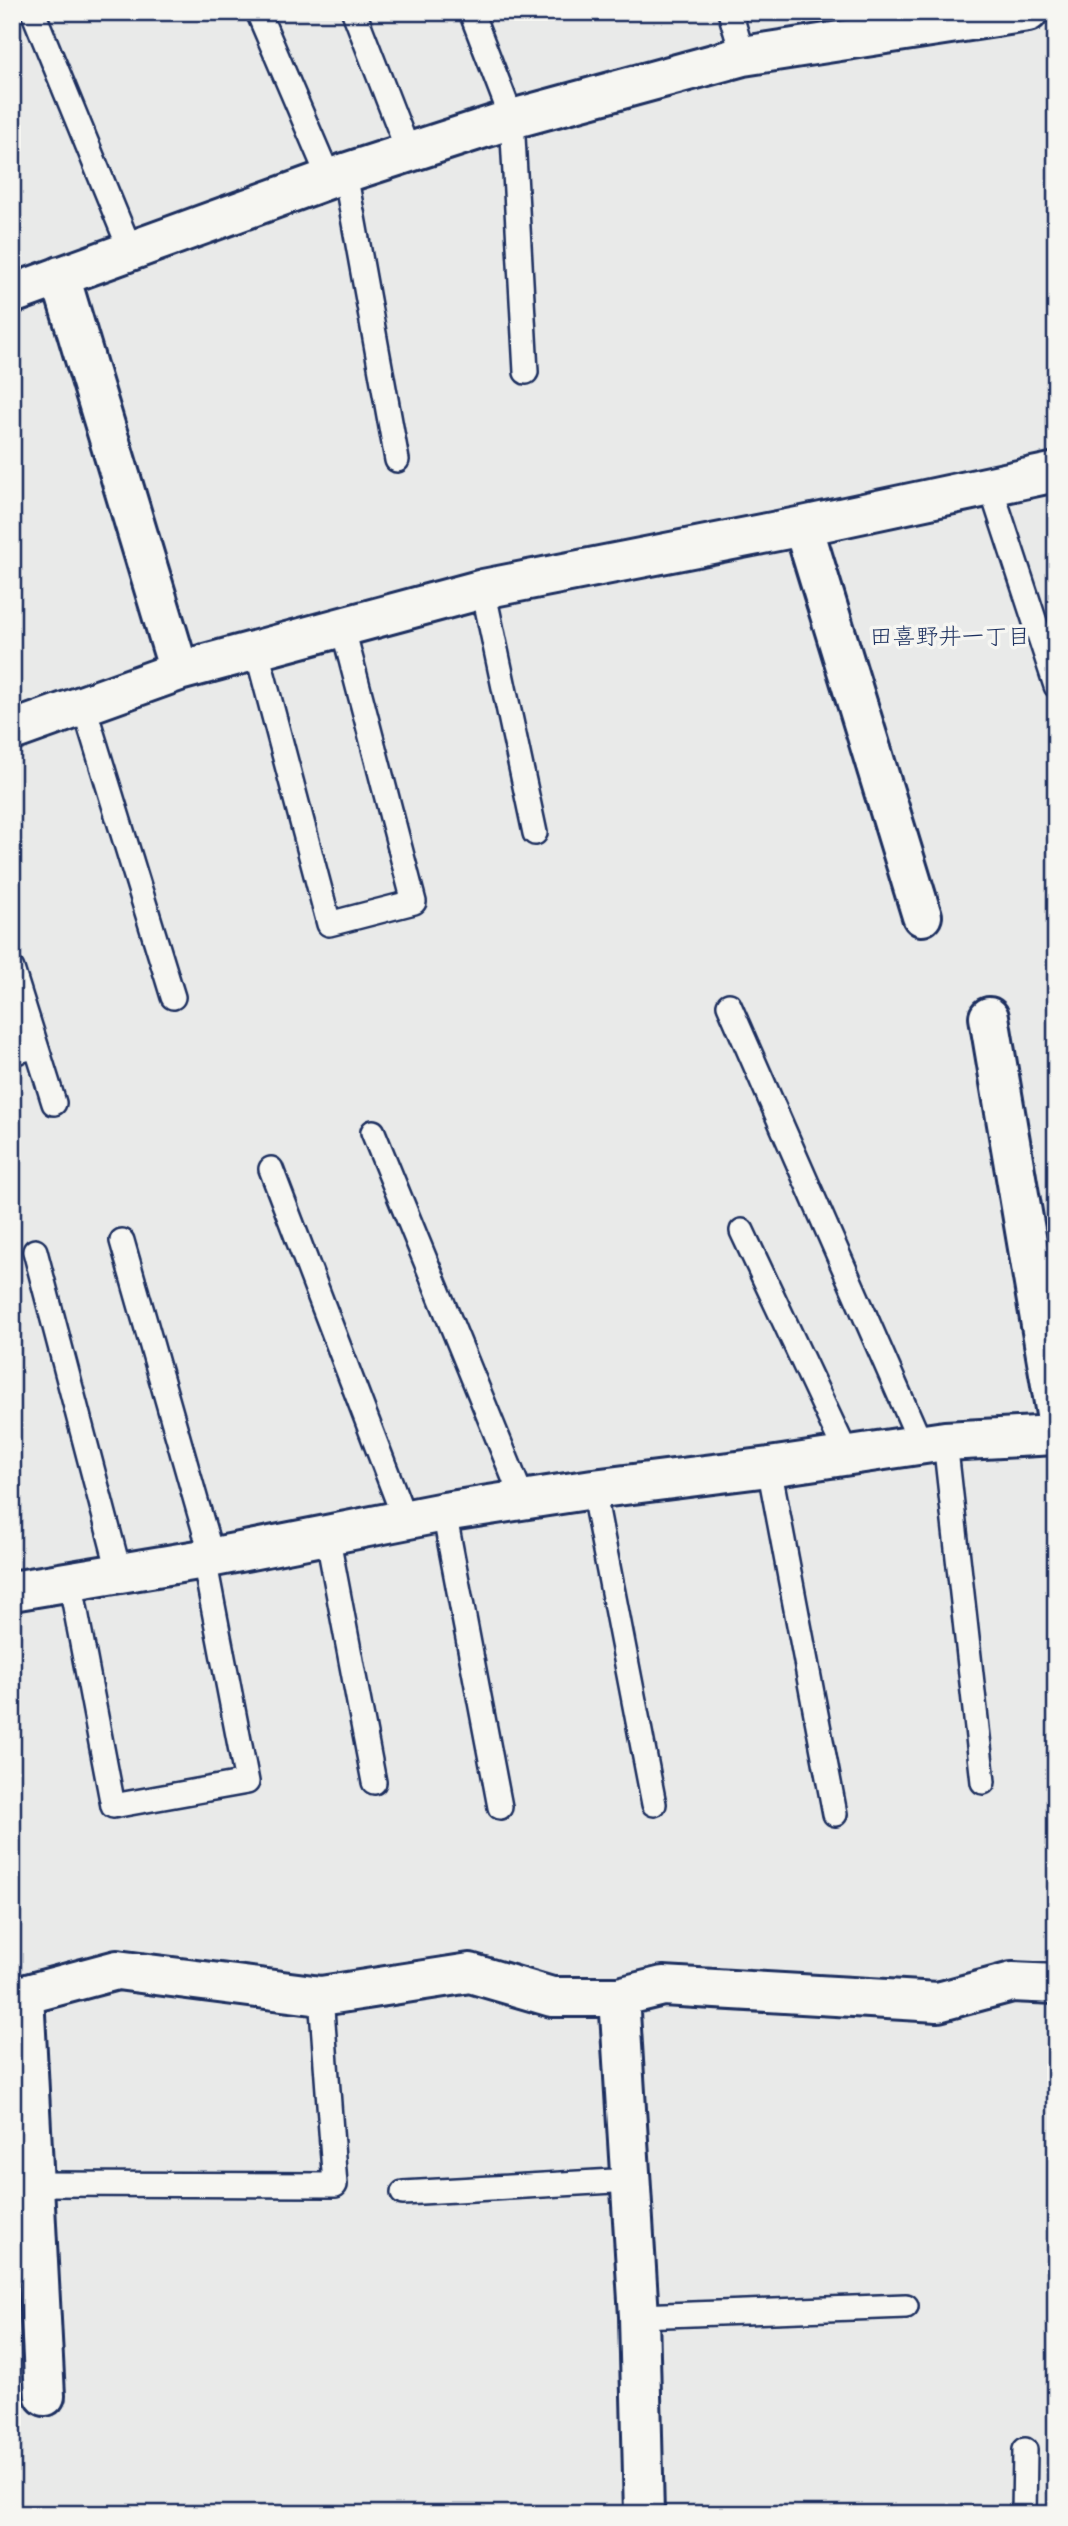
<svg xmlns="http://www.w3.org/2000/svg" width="1068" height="2526" font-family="'Patrick Hand','Klee One',sans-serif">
<rect width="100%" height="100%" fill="#e9eae9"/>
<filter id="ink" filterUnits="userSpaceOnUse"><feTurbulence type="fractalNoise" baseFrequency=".0143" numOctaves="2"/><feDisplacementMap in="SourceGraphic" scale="14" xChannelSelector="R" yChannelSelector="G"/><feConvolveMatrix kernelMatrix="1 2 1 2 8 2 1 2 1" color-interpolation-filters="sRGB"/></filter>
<g filter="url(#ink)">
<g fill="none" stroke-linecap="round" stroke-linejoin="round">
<defs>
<path id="lane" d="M 33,12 L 130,249
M 258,12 L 329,178
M 354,12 L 408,151
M 471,12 L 512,119 L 526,372
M 730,12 L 743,56
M 345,173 L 397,460
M 990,485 L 1056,686
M 483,589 L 535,833
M 257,652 L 329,924 L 414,902 L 343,629
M 84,707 L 173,997
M 12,969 L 54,1103
M 729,1005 L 921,1444
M 12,1053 L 36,1046
M 373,1132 L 523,1500
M 271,1169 L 405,1520
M 742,1231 L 847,1455
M 122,1241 L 212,1557
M 35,1251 L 119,1571
M 945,1441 L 983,1782
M 769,1467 L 835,1814
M 593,1489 L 654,1804
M 444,1512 L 500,1807
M 327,1534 L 374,1782
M 70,1580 L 113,1806 L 247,1782 L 204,1559
M 33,2184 L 335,2185 L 321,1996
M 403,2193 L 631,2180
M 639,2316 L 906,2306
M 1024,2514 L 1025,2450"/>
<path id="street" d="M 60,276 L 179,671
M 12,294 L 345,173 L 512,119 L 743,56 L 1028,12
M 803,526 L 922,916
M 12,731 L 179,671 L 483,589 L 803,526 L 1056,472
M 989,1017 L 1056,1414
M 12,1591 L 204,1559 L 444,1512 L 593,1489 L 769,1467 L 945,1441 L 1056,1435
M 24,1995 L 45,2396
M 619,1997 L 639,2316 L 644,2514
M 12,1998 L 117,1970 L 321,1996 L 470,1973 L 552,1997 L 619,1997 L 663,1986 L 938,2002 L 1012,1982 L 1056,1984"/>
</defs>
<use href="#lane" stroke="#1b2f5e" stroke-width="28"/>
<use href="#street" stroke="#1b2f5e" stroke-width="44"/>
<use href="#lane" stroke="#f6f6f2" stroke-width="23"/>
<use href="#street" stroke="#f6f6f2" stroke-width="38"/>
</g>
</g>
<g text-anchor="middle" stroke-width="7" stroke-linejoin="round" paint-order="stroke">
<g font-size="23" fill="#1b2f5e" stroke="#f6f6f2">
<text x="950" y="644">田喜野井一丁目</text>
</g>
</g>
<rect width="1068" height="2526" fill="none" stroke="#f6f6f2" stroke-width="42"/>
<rect x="21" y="21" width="1026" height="2484" fill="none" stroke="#1b2f5e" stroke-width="2.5" filter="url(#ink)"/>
</svg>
